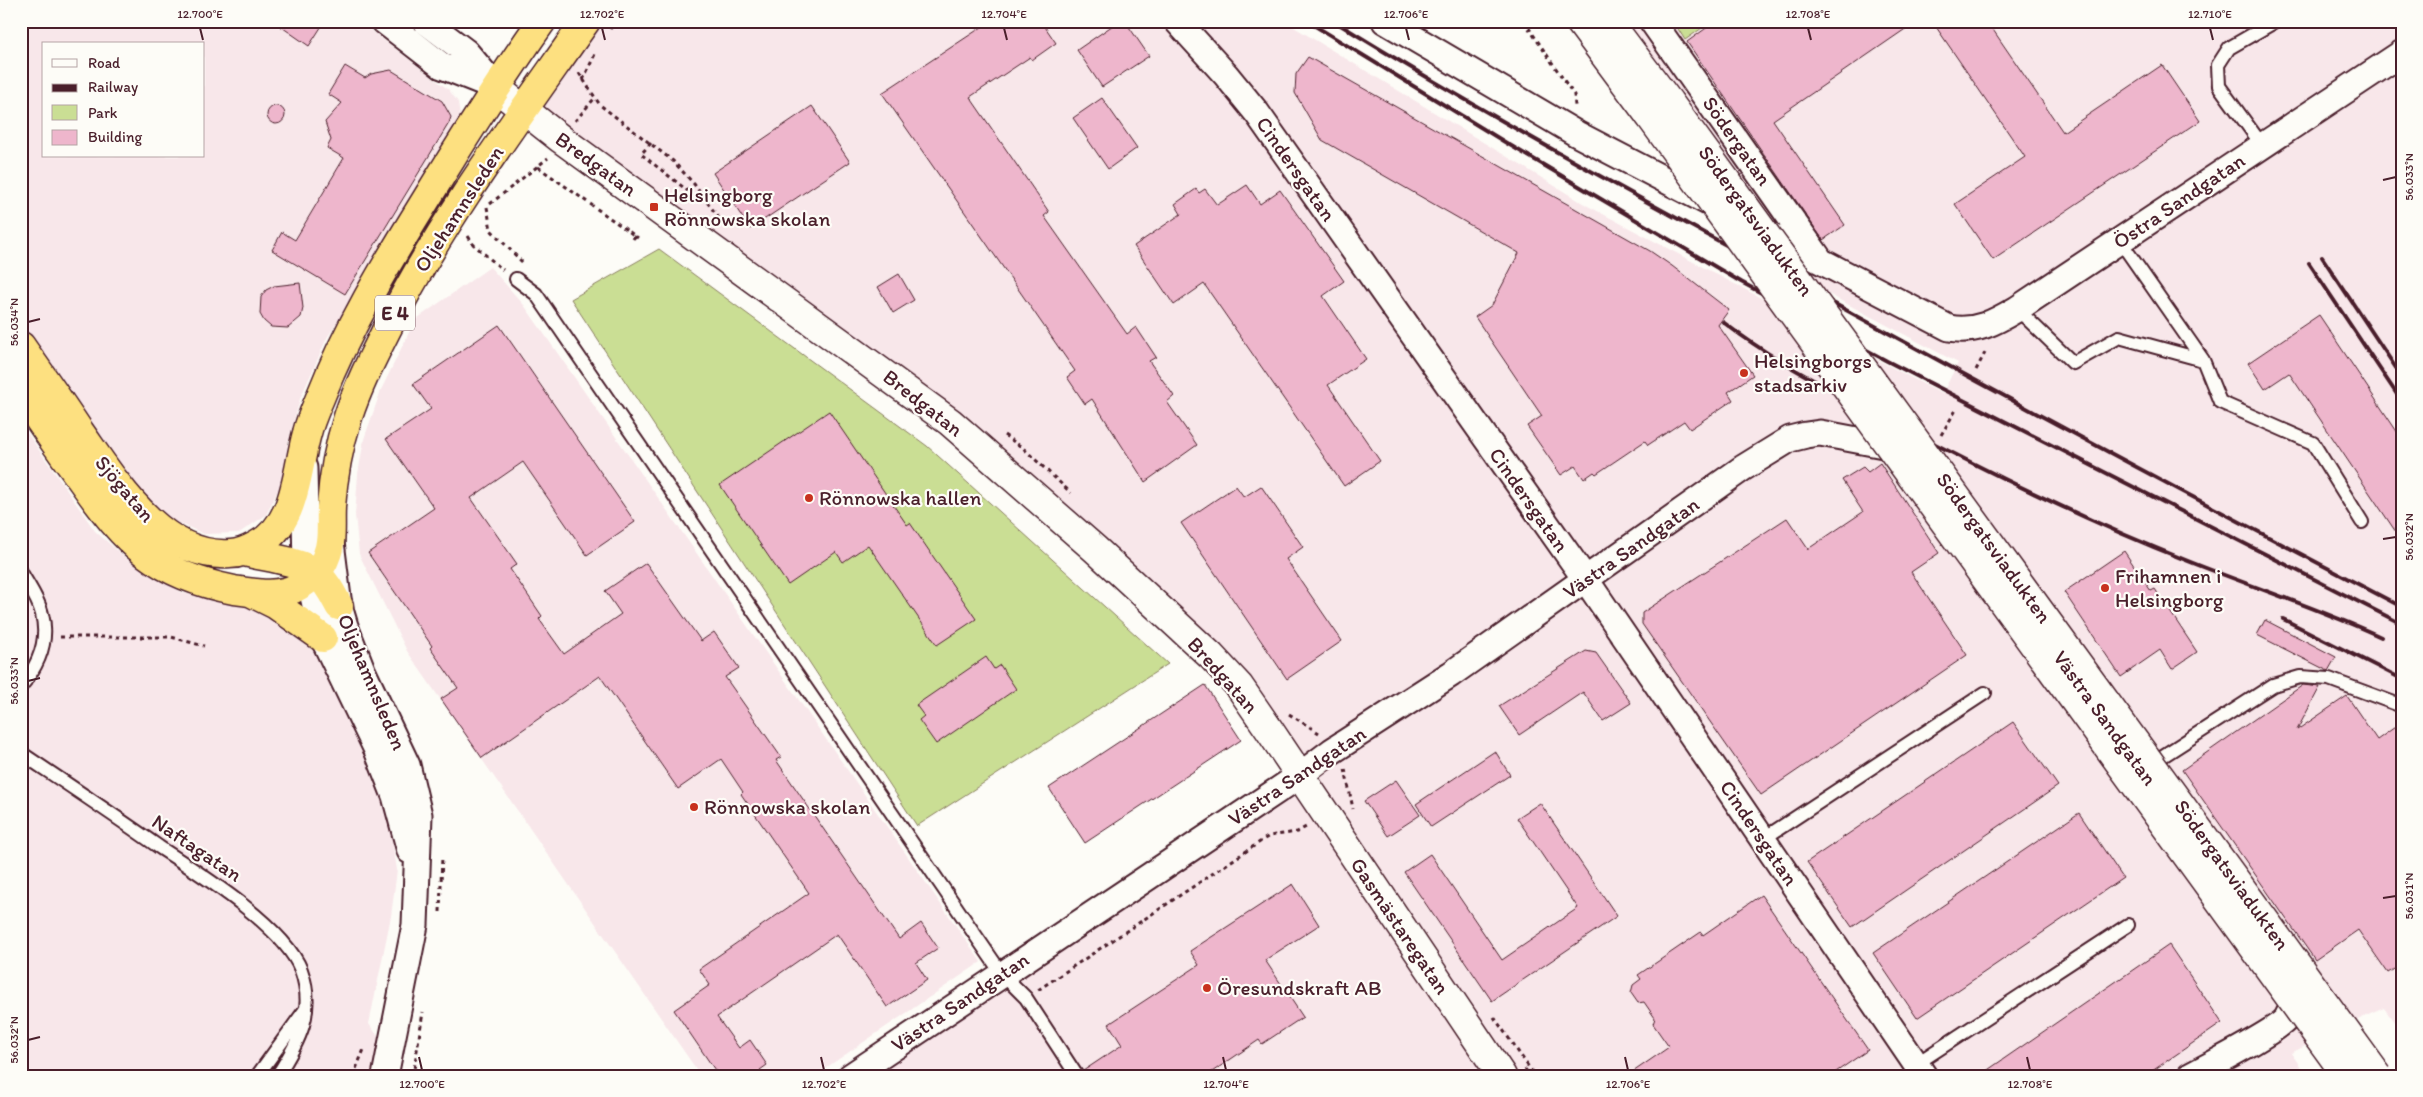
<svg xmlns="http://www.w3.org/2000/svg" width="2423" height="1097" font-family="Itim,sans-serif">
<rect width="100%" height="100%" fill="#fdfcf7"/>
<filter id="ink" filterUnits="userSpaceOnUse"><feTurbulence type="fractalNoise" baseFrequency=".02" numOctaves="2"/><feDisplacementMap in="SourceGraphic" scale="10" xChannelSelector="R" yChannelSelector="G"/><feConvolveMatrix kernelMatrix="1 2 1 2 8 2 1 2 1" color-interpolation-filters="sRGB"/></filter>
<g filter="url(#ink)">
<path fill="#f8e7ea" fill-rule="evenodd" d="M 21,21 L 359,21 L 449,90 L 458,102 L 461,123 L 398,228 L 327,338 L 300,399 L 288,443 L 282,482 L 266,515 L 239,533 L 204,534 L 172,520 L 143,498 L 21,324 ZM 44,44 L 204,44 L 204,156 L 44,156 Z
M 596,21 L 1284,21 L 1586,205 L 1942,394 L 1958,363 L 1819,289 L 1627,21 L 2402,21 L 2402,1033 L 2384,1008 L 2366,1016 L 2291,1053 L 2307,1076 L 862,1076 L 1307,776 L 1099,543 L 534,109 Z
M 490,267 L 524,305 L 981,962 L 814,1076 L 701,1076 L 407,651 L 359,554 L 355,515 L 358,474 L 364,439 L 381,390 L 415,320 Z
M 21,424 L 95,531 L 128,560 L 181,592 L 210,600 L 257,609 L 311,640 L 333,674 L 386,798 L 397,870 L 391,916 L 369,1024 L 407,1076 L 21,1076 Z"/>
<path fill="#cade94" stroke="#8a7e60" d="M 1673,21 L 1712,21 L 1685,40 Z
M 659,249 L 927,446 L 1168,664 L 917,826 L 571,299 Z"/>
<path fill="#eeb6cc" stroke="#4a1f2b" d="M 273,21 L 325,21 L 309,46 Z
M 991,21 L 1041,21 L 1056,43 L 1032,60 L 1030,57 L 970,97 L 1049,212 L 1044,216 L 1127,334 L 1136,327 L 1156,357 L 1149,361 L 1174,396 L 1167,402 L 1197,445 L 1145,482 L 1092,399 L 1085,404 L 1067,377 L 1075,371 L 882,93 Z
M 1119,21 L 1125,21 L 1149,56 L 1102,87 L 1077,50 Z
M 1716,21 L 1917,21 L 1773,120 L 1845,225 L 1823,240 L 1687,42 Z
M 1932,21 L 1987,21 L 2063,132 L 2162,65 L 2200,121 L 1993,260 L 1955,204 L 2025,157 Z
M 1308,57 L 1650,251 L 1672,266 L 1729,310 L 1718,325 L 1753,375 L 1728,392 L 1733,400 L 1690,429 L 1684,421 L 1648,445 L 1645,441 L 1596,474 L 1594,472 L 1584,479 L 1575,466 L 1561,475 L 1527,426 L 1542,416 L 1475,317 L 1492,305 L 1519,253 L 1322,140 L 1295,93 L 1296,74 Z
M 345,66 L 365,78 L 371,74 L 391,70 L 442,101 L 451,117 L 449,123 L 345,294 L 272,250 L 282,232 L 295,240 L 344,158 L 327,148 L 331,140 L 325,122 L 342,103 L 328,94 Z
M 1102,98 L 1137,148 L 1108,169 L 1073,118 Z
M 812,106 L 850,162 L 750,229 L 713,173 Z
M267 115a9 9 0 1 1 18 0a9 9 0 1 1-18 0Z
M 1247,185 L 1260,204 L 1280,190 L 1344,281 L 1323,296 L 1366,359 L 1328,385 L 1380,461 L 1344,486 L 1204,284 L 1174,305 L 1134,246 L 1181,214 L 1175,204 L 1196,189 L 1199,193 L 1205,189 L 1217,205 Z
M 899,274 L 914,300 L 893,313 L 878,287 Z
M 300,283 L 303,308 L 301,317 L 288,328 L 271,327 L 264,321 L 260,314 L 261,297 L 266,290 L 274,286 Z
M 2319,315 L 2402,439 L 2402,541 L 2289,373 L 2265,389 L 2248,363 Z
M 499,325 L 635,522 L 587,555 L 523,462 L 471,498 L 517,564 L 510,569 L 542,616 L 539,619 L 564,654 L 621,614 L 605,591 L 646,563 L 701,641 L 714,632 L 739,668 L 725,677 L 781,757 L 776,760 L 899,939 L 921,923 L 938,948 L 916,963 L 927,980 L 887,1007 L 837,934 L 717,1017 L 739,1048 L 750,1040 L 767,1065 L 760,1070 L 764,1076 L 719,1076 L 674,1010 L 710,985 L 699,969 L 809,893 L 741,794 L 743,792 L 721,759 L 678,789 L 600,676 L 482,758 L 441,699 L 458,688 L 430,648 L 432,646 L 368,553 L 434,508 L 386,439 L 431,409 L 413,384 Z
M 829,411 L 907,525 L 910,523 L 976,619 L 937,645 L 868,545 L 843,562 L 836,552 L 788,585 L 720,485 Z
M 1880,463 L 1939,553 L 1911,572 L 1967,655 L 1761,795 L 1642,624 L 1642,613 L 1787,518 L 1808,549 L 1863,512 L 1842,480 L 1863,467 L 1868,472 Z
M 1236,486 L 1244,497 L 1261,486 L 1303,547 L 1286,559 L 1342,641 L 1287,679 L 1181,523 Z
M 2124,551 L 2151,591 L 2155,589 L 2197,652 L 2172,669 L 2160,650 L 2121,677 L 2064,592 Z
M 2265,620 L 2336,657 L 2328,671 L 2257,635 Z
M 1586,651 L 1596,653 L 1631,703 L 1603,721 L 1583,692 L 1519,735 L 1499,706 Z
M 986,657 L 994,669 L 1000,665 L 1016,689 L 936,744 L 919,720 L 924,716 L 916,705 Z
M 1205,685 L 1241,740 L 1085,843 L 1049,788 Z
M 2303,685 L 2320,687 L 2297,730 L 2347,696 L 2377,740 L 2402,722 L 2402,964 L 2388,973 L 2358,930 L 2315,960 L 2182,770 Z
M 2013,722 L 2058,786 L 1852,927 L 1807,862 Z
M 1495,751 L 1510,775 L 1431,827 L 1416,804 Z
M 1396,780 L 1420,815 L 1388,836 L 1364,801 Z
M 1540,803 L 1617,916 L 1492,1001 L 1404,872 L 1430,854 L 1502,960 L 1578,908 L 1517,818 Z
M 2079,813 L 2123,878 L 1917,1018 L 1873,953 Z
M 1293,884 L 1319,925 L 1265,960 L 1303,1017 L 1262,1044 L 1259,1040 L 1206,1076 L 1085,1076 L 1083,1071 L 1122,1045 L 1109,1024 L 1199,965 L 1190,951 Z
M 1761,895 L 1868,1050 L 1830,1076 L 1627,1076 L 1669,1047 L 1653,1024 L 1655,1018 L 1644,1002 L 1638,1003 L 1631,993 L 1633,985 L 1641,979 L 1638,975 L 1701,932 L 1703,935 Z
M 2169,945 L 2222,1023 L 2145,1076 L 1979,1076 Z"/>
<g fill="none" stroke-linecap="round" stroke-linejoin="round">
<defs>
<path id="service" d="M 2262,145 L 2219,86 L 2218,65 L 2229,48 L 2276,21
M 2120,241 L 2203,360 L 2220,402 L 2313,443 L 2362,522
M 516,279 L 536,294 L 1002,974 L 1026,998 L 1077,1076
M 2017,309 L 2073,363 L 2119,337 L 2203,360
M 21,572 C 28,585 39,600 42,614 C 49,641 38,666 21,686
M 21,753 C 67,784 114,815 159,847 C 199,873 284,926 301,970 C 316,1011 299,1042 277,1076
M 2149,765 L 2273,685 L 2300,677 L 2329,679 L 2402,706
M 1763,839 L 1985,693
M 1916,1064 L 2128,925
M 257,1076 L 305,1010"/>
<path id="minor" d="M 384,21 L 442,66 L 495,87
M 425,21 L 466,52 L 494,85
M 1177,21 L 1226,75 L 1257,113 L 1586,580 L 1924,1076
M 1385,21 L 1577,134 L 1719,208
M 1652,21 L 1818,257
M 1761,230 L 1949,328 C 1976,333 1995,322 2017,309 L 2402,53
M 304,468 L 306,567 L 323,638 L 377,750 L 395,796 L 410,851
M 331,542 L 339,606 L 345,626 L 363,672 L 407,765 L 419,815 L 415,925 L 385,1076
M 851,1076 L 1299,776 L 1332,751 L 1451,674 L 1743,468 L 1790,439 L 1806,435 L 1820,433 L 1894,447 L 1903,451
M 2190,1076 C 2208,1066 2277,1031 2287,1018 C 2293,1008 2293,995 2292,984"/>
<path id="tertiary" d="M 495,87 L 561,139 L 950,422 L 1095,549 L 1211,656 L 1239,686 L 1268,728 L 1502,1076"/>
<path id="secondary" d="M 1579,21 L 1649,115
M 1608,21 L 1669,102"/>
<path id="trunk" d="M 21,346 C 41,375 61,403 80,432 C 114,480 161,559 230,554 C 240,554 248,550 257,545 C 297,524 296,472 307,433 C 310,421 315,410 320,398 C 347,329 385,266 424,203 C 462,141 500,80 542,21
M 21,393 C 41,423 61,452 82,481 C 126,543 156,575 234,590 C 254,593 281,598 299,586 C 310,580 322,569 326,557 C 333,541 330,524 331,507 C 333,477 339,445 348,417 C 358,386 373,357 387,329 C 442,220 516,121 586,21
M 244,552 C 263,557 302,561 316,573 C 327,582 333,595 339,606
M 252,593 L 276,605 L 323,638"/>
</defs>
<use href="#service" stroke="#4a1f2b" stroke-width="16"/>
<use href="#minor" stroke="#4a1f2b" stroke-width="29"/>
<use href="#tertiary" stroke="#4a1f2b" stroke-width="31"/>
<use href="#secondary" stroke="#4a1f2b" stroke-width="31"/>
<use href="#trunk" stroke="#4a1f2b" stroke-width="31"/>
<path stroke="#4a1f2b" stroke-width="3" stroke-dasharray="4 4" stroke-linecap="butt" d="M 1524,21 L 1574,95 L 1575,106
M 610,29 L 615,21
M 579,73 L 600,105 L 673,161 L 694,184 L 726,228
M 583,80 L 596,52
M 575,121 L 594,99
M 651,143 L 641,154 L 688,191
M 538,167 L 638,238
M 490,204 L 548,158
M 487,207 L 491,230 L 524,264
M 468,236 L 473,244 L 503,270
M 633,239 L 637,233
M 1976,370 L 1987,349
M 1004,435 L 1023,448 L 1071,493
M 1941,435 L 1956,410
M 60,637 L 171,637 L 204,646
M 1289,714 L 1319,733
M 1345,769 L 1353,809
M 440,912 L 442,856
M 1038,990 L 1269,836 L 1297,832 L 1306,827
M 1494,1017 L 1535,1076
M 1525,1069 L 1530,1076
M 353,1076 L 365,1047
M 413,1076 L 423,1012"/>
<use href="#service" stroke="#fdfcf7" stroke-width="12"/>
<use href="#minor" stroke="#fdfcf7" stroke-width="25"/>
<use href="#tertiary" stroke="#fdfcf7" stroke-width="28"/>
<use href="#secondary" stroke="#fdfcf7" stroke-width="28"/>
<use href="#trunk" stroke="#fde080" stroke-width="28"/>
<path stroke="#4a1f2b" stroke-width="4" d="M 1307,21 L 1508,144 L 1741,282 L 1887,361 L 2402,624
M 1334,21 C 1494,120 1659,209 1824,298 C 2016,403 2208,506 2402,607
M 2322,257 L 2402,377
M 2309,263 L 2402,402
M 1723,322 C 1775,362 1828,388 1885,418 C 1984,470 2084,520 2188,561 C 2253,587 2318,608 2381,637
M 2283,619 L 2402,679"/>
<defs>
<path id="secondary-bridge" d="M 1669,102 L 2378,1076
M 1649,115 L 2347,1076"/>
</defs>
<use href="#secondary-bridge" stroke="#4a1f2b" stroke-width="31" stroke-linecap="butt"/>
<use href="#secondary-bridge" stroke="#fdfcf7" stroke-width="28"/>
</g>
</g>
<path fill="none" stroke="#4a1f2b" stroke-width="2" d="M 200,28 L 203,40M 602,28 L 605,40M 1004,28 L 1007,40M 1406,28 L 1409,40M 1808,28 L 1811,40M 2210,28 L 2213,40M 2383,180 L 2396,177M 28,322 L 40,319M 2383,539 L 2396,537M 28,681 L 40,678M 2383,898 L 2396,896M 28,1040 L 40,1037M 419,1057 L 422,1070M 821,1057 L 824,1070M 1223,1057 L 1226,1070M 1625,1057 L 1628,1070M 2027,1057 L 2030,1070"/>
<g fill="#c8321e" stroke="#fdfcf7" stroke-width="2">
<rect x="649" y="202" width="10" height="10" rx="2.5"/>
<circle cx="1744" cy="373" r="5"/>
<circle cx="809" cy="498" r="5"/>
<circle cx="2105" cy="588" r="5"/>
<circle cx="694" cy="807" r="5"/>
<circle cx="1207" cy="988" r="5"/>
</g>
<g text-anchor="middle" stroke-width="4.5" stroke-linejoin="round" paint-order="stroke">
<rect fill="#fdfcf7" stroke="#806168" stroke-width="1" x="375" y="295.5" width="40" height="35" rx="4"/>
<g font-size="20" font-weight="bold" fill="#4a1f2b">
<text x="395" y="320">E 4</text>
</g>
<g font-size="21" fill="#4a1f2b" stroke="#fdfcf7">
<text transform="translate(1737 141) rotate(55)" y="7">Södergatan</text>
<text transform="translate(596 164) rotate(36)" y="7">Bredgatan</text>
<text transform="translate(1296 169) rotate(55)" y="7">Cindersgatan</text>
<text transform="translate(2179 201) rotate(-34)" y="7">Östra Sandgatan</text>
<text transform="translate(459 209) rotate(-57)" y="7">Oljehamnsleden</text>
<text transform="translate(1756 221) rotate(54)" y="7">Södergatsviadukten</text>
<text transform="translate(923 403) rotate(38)" y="7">Bredgatan</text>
<text transform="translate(125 489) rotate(50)" y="7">Sjögatan</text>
<text transform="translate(1529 500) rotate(55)" y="7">Cindersgatan</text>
<text transform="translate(1631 548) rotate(-35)" y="7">Västra Sandgatan</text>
<text transform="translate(1994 548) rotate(54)" y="7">Södergatsviadukten</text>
<text transform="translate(1223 675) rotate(48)" y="7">Bredgatan</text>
<text transform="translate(372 682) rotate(67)" y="7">Oljehamnsleden</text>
<text transform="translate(2105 718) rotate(54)" y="7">Västra Sandgatan</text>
<text transform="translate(1297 776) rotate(-34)" y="7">Västra Sandgatan</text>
<text transform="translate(1759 833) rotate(56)" y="7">Cindersgatan</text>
<text transform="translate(197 848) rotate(34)" y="7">Naftagatan</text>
<text transform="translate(2232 875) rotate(54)" y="7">Södergatsviadukten</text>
<text transform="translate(1400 926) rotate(56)" y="7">Gasmästaregatan</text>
<text transform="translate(960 1002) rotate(-34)" y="7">Västra Sandgatan</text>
</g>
<g font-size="21" fill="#4a1f2b" stroke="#fdfcf7" text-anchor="start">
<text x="664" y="202">Helsingborg<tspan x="664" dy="24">Rönnowska skolan</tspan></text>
<text x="1754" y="368">Helsingborgs<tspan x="1754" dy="24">stadsarkiv</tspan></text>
<text x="819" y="505">Rönnowska hallen</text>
<text x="2115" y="583">Frihamnen i<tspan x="2115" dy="24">Helsingborg</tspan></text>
<text x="704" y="814">Rönnowska skolan</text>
<text x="1217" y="995">Öresundskraft AB</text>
</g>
</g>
<rect width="2423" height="1097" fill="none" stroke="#fdfcf7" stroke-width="55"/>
<rect x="42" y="42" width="162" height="115" fill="#fdfcf7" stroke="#b5a4a5"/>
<rect x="52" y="59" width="25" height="8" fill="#fdfcf7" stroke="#b5a4a5"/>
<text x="88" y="68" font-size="15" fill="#4a1f2b">Road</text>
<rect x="52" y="84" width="25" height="8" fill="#4a1f2b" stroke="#b5a4a5"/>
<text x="88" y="92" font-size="15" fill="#4a1f2b">Railway</text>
<rect x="52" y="105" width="25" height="15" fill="#cade94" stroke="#b5a4a5"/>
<text x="88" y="118" font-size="15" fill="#4a1f2b">Park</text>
<rect x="52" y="130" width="25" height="15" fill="#eeb6cc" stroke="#b5a4a5"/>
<text x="88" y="142" font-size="15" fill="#4a1f2b">Building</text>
<rect x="28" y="28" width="2368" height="1042" fill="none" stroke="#4a1f2b" stroke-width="2"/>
<g font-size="12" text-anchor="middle" fill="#4a1f2b">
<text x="200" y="18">12.700°E</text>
<text x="602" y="18">12.702°E</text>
<text x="1004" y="18">12.704°E</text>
<text x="1406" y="18">12.706°E</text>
<text x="1808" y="18">12.708°E</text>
<text x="2210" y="18">12.710°E</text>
<text transform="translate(2409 177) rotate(-90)" y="4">56.033°N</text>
<text transform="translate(14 322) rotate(-90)" y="4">56.034°N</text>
<text transform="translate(2409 537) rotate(-90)" y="4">56.032°N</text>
<text transform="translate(14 681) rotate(-90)" y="4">56.033°N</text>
<text transform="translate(2409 896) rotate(-90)" y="4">56.031°N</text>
<text transform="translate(14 1040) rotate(-90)" y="4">56.032°N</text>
<text x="422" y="1088">12.700°E</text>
<text x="824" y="1088">12.702°E</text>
<text x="1226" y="1088">12.704°E</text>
<text x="1628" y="1088">12.706°E</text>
<text x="2030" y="1088">12.708°E</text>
</g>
</svg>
